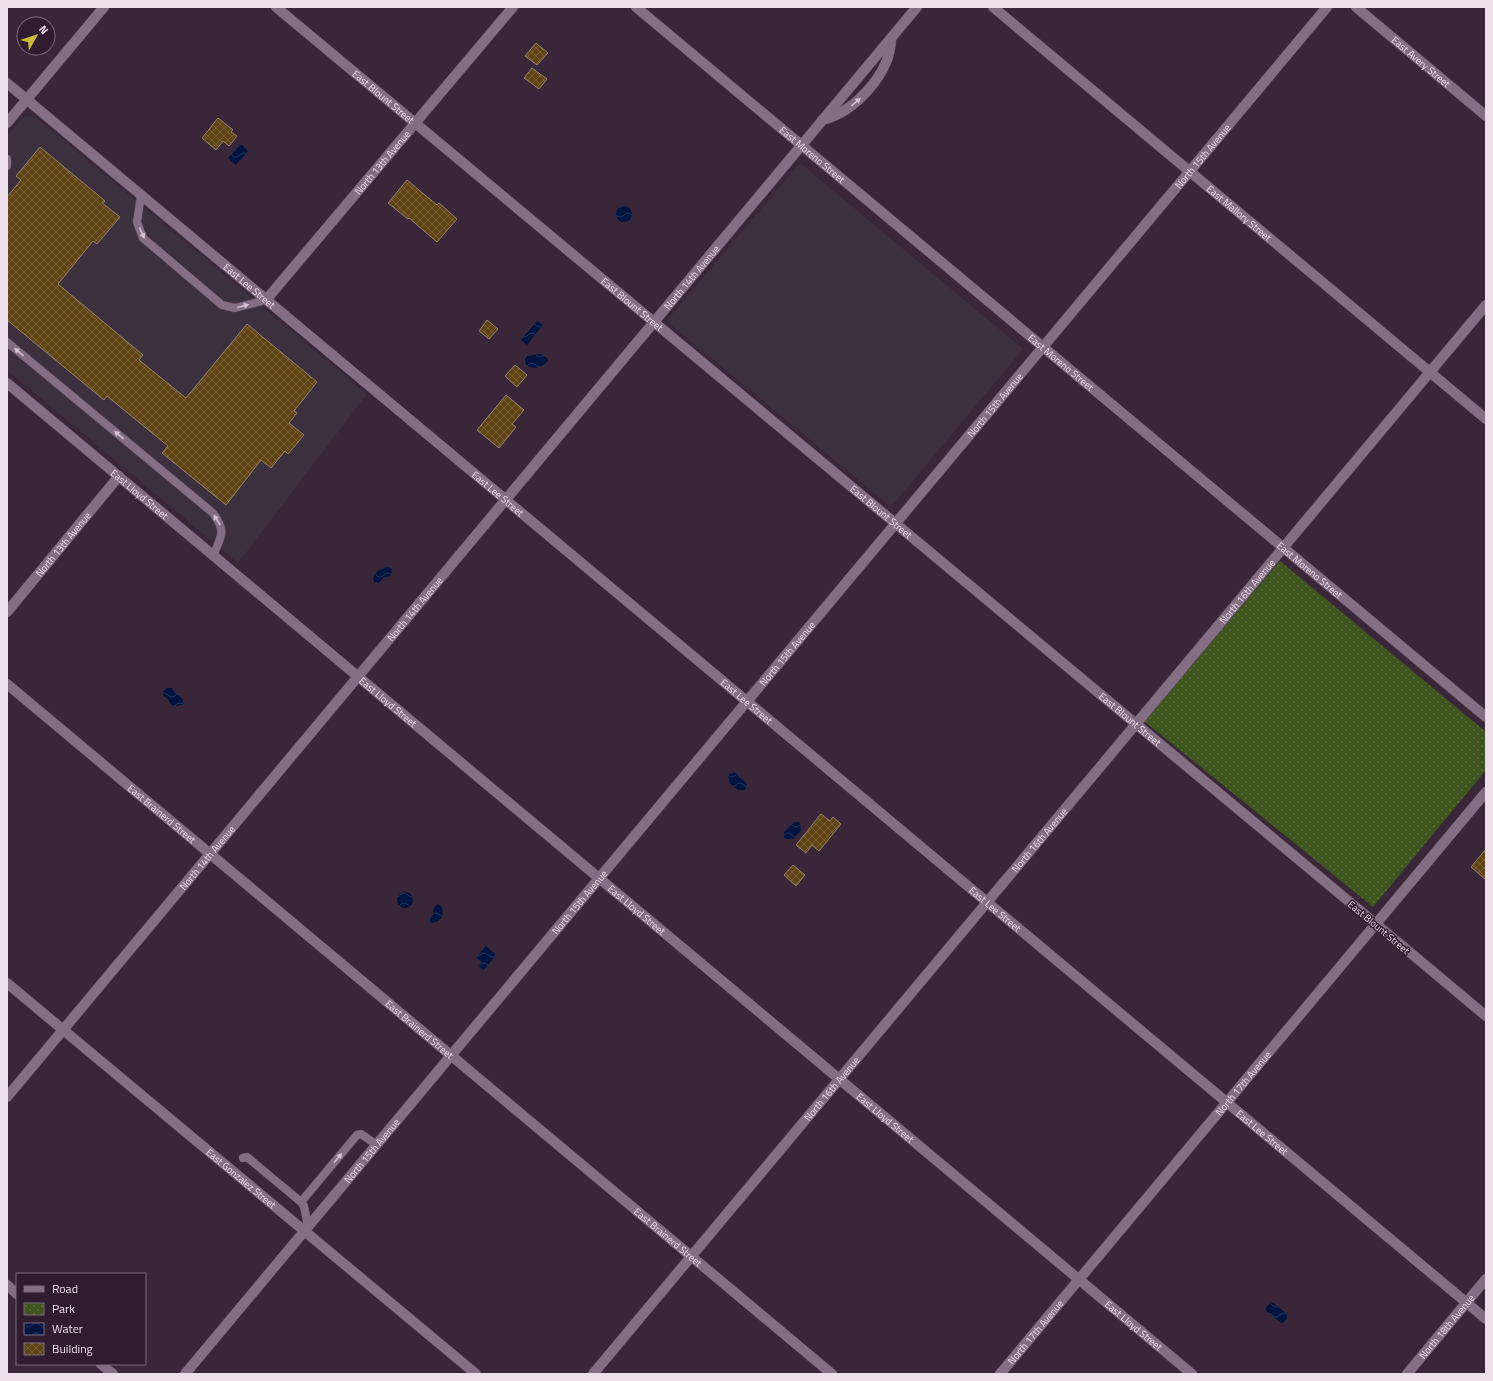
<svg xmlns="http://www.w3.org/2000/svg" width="1493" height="1381" font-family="'Titillium Web',sans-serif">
<defs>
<pattern id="park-dots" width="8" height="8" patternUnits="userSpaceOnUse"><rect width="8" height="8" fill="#3e551d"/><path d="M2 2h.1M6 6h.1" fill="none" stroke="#5a6d3e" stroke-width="1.8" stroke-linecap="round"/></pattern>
<pattern id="water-waves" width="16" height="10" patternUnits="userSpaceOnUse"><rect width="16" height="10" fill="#001441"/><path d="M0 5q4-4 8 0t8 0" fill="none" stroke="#25365d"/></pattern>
<pattern id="building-cross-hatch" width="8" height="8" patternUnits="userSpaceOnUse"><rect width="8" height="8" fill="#5f4313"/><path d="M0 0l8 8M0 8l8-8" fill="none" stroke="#765e36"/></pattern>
</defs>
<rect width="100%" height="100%" fill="#392638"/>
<path fill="#3d303e" d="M 29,116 L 36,117 L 367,394 L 238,563 L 7,370 L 7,136 L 23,117 Z
M 800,163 L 1023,349 L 891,507 L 666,321 Z"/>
<path fill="url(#park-dots)" d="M 1280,561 L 1486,732 L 1486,770 L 1373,907 L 1144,721 Z"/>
<path fill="url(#water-waves)" d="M 241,144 L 248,151 L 236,165 L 228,158 Z
M616 214a8 8 0 1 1 16 0a8 8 0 1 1-16 0Z
M 537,321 L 543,325 L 527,345 L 521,340 Z
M 541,354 L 547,358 L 548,361 C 542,368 533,370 526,365 L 525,359 L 527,356 Z
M 387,567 L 391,568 L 392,572 L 390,576 L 383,578 L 379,583 L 374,582 L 373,579 C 376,570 379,570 387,567 Z
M 167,688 L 172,688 L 175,693 L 182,698 L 184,705 C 164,708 175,701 163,696 L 163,692 Z
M 734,772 C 738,773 736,775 739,777 C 743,781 745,780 747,785 L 745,790 L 738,790 L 730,784 L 728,775 Z
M 794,822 L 798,822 L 800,823 L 801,831 L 793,839 L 786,839 L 784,838 L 784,832 Z
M397 900a8 8 0 1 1 16 0a8 8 0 1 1-16 0Z
M 437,904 C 444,906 443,910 442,917 L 438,921 L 432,923 L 430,922 L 430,919 L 433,914 L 433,910 Z
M 486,946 L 496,955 L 484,970 L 478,966 L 482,962 L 476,958 Z
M 1273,1303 L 1287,1314 L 1287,1318 L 1283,1323 L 1281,1323 L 1266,1311 L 1266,1308 L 1269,1304 Z"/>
<path fill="url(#building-cross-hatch)" stroke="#95836b" d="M 536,43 L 548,53 L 537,65 L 525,56 Z
M 532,68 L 547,79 L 539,89 L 524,78 Z
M 218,118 L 233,130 L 231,132 L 237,136 L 229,146 L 223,141 L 216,150 L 202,138 Z
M 40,147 L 105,201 L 102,203 L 120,217 L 97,244 L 93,241 L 58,284 L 143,355 L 139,360 L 186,398 L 247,324 L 317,382 L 294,411 L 297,413 L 289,423 L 304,435 L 288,454 L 285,451 L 271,468 L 261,460 L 226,505 L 162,453 L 168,446 L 107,396 L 104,400 L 7,320 L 7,197 L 21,180 L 16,176 Z
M 407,180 L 437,205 L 439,203 L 457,219 L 437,242 L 409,218 L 408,219 L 388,203 Z
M 487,320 L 498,329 L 489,339 L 479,331 Z
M 515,365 L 527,375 L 517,387 L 505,376 Z
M 506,395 L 524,410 L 512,424 L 516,427 L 499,448 L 477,430 Z
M 821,814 L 830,821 L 833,817 L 841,824 L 819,851 L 812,845 L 806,853 L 796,845 Z
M 1486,849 L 1486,880 L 1471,867 Z
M 793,865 L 805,875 L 796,886 L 784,875 Z"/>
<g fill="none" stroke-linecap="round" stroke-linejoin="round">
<defs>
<path id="service" d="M 7,159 L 7,166
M 141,195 L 137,222 L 143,238 L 222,305 L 235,308 L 266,300
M 7,342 L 213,513 C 227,532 221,536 213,556
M 243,1158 L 247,1157 L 301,1202 L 304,1206 L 308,1227
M 301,1202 L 357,1135 L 361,1134 L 377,1145"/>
<g id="minor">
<path id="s1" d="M 636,7 L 1486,717"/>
<path id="s2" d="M 993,7 L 1486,419"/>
<path id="s3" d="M 1356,7 L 1486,116"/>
<path id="s4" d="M 7,83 L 1486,1319"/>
<path d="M 822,120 C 855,112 891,73 891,38"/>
<path id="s5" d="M 266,300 L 513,7"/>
<path id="s6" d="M 7,383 L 1192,1374"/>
<path id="s7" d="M 7,612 L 119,476"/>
<path id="s8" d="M 7,684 L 832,1374"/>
<path d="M 1376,924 L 1486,1016"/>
<path id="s9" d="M 7,983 L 476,1374"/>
<path id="s10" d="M 7,1097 L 917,7"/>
<path d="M 7,1285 L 17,1294"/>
<path d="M 101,1364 L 113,1374"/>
<path id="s11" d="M 185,1374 L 1327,7"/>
<path id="s12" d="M 593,1374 L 1486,305"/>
<path id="s13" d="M 1407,1374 L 1486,1279"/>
</g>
<g id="tertiary">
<path id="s14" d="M 276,7 L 1376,924"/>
<path d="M 7,123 L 104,7"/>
<path id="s15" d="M 1000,1374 L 1486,792"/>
</g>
</defs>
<use href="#service" stroke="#514150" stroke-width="9"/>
<use href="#minor" stroke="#514150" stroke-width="11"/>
<use href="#tertiary" stroke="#514150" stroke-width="11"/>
<use href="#service" stroke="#846e83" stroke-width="8"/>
<use href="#minor" stroke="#846e83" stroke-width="10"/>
<use href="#tertiary" stroke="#846e83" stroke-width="10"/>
</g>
<defs><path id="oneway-solid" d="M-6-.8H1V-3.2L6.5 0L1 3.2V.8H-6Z"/></defs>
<g fill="#d2c3d1">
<use href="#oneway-solid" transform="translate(856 102) rotate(-41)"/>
<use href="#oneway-solid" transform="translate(142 233) rotate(66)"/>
<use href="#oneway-solid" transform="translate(243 306) rotate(-15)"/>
<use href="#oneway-solid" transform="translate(19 352) rotate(-140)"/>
<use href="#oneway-solid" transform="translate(119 435) rotate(-140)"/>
<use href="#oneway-solid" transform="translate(217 520) rotate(-122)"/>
<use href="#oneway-solid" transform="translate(338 1158) rotate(-50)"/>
</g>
<g text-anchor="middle" stroke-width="3" stroke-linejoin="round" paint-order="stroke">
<g font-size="10" fill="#ecdfeb" stroke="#2f1c2e">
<text dy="4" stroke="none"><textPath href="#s3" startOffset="85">East Avery Street</textPath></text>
<text dy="4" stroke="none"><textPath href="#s14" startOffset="140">East Blount Street</textPath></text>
<text dy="4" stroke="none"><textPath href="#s1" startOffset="230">East Moreno Street</textPath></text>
<text dy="4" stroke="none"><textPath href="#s11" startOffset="1587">North 15th Avenue</textPath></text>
<text dy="4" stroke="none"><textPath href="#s5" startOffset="180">North 13th Avenue</textPath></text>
<text dy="4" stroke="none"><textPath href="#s2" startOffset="321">East Mallory Street</textPath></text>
<text dy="4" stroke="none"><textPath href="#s10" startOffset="1068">North 14th Avenue</textPath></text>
<text dy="4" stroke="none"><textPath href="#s4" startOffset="316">East Lee Street</textPath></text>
<text dy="4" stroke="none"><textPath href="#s14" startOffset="464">East Blount Street</textPath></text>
<text dy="4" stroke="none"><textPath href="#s1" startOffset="554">East Moreno Street</textPath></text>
<text dy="4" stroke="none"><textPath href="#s11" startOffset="1263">North 15th Avenue</textPath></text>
<text dy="4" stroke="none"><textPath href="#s6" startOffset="173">East Lloyd Street</textPath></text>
<text dy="4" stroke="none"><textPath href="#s4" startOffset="640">East Lee Street</textPath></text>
<text dy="4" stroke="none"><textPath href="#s14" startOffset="788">East Blount Street</textPath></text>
<text dy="4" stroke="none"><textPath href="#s7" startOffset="88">North 13th Avenue</textPath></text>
<text dy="4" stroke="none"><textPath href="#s1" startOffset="878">East Moreno Street</textPath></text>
<text dy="4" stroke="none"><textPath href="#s12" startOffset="1020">North 16th Avenue</textPath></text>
<text dy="4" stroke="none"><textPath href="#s10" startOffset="636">North 14th Avenue</textPath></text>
<text dy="4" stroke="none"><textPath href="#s11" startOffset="939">North 15th Avenue</textPath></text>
<text dy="4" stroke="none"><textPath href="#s4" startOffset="964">East Lee Street</textPath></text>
<text dy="4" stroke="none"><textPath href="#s6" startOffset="497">East Lloyd Street</textPath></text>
<text dy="4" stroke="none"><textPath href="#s14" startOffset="1112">East Blount Street</textPath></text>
<text dy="4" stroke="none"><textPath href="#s8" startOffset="202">East Brainerd Street</textPath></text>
<text dy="4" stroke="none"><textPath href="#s12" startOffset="696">North 16th Avenue</textPath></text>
<text dy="4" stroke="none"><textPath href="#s10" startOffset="312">North 14th Avenue</textPath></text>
<text dy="4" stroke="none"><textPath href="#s11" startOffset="615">North 15th Avenue</textPath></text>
<text dy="4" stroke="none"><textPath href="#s4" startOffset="1288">East Lee Street</textPath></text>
<text dy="4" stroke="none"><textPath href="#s6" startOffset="821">East Lloyd Street</textPath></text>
<text transform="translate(1379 927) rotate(40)" y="4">East Blount Street</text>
<text dy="4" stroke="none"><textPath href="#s8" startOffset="538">East Brainerd Street</textPath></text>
<text dy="4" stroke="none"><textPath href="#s15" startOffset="379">North 17th Avenue</textPath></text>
<text dy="4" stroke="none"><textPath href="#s12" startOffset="372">North 16th Avenue</textPath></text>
<text dy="4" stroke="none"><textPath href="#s6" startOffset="1145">East Lloyd Street</textPath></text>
<text dy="4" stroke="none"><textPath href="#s4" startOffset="1636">East Lee Street</textPath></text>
<text dy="4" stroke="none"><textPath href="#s11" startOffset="291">North 15th Avenue</textPath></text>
<text dy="4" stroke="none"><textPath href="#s9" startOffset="305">East Gonzalez Street</textPath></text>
<text dy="4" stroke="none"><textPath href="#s8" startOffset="862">East Brainerd Street</textPath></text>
<text dy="4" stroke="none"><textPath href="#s6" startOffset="1469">East Lloyd Street</textPath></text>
<text dy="4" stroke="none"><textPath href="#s13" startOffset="62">North 18th Avenue</textPath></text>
<text dy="4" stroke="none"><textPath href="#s15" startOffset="55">North 17th Avenue</textPath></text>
</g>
</g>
<rect width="1493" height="1381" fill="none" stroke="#ecdfeb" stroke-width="16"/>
<rect x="16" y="1273" width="130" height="92" fill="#2f1c2e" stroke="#7b6a7a"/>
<rect x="24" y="1286" width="20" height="6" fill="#846e83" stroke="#7b6a7a"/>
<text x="52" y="1293" font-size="12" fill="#ecdfeb">Road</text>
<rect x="24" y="1303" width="20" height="12" fill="url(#park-dots)" stroke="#7b6a7a"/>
<text x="52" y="1313" font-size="12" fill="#ecdfeb">Park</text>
<rect x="24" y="1323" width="20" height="12" fill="url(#water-waves)" stroke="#7b6a7a"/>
<text x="52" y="1333" font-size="12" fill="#ecdfeb">Water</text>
<rect x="24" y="1343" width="20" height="12" fill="url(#building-cross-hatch)" stroke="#7b6a7a"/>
<text x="52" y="1353" font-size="12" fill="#ecdfeb">Building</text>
<g transform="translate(36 36) rotate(51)"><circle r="19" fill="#2f1c2e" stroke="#7b6a7a"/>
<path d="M0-3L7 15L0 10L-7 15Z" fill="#cbba39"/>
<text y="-6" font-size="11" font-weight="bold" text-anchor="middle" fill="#ecdfeb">N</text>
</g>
</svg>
